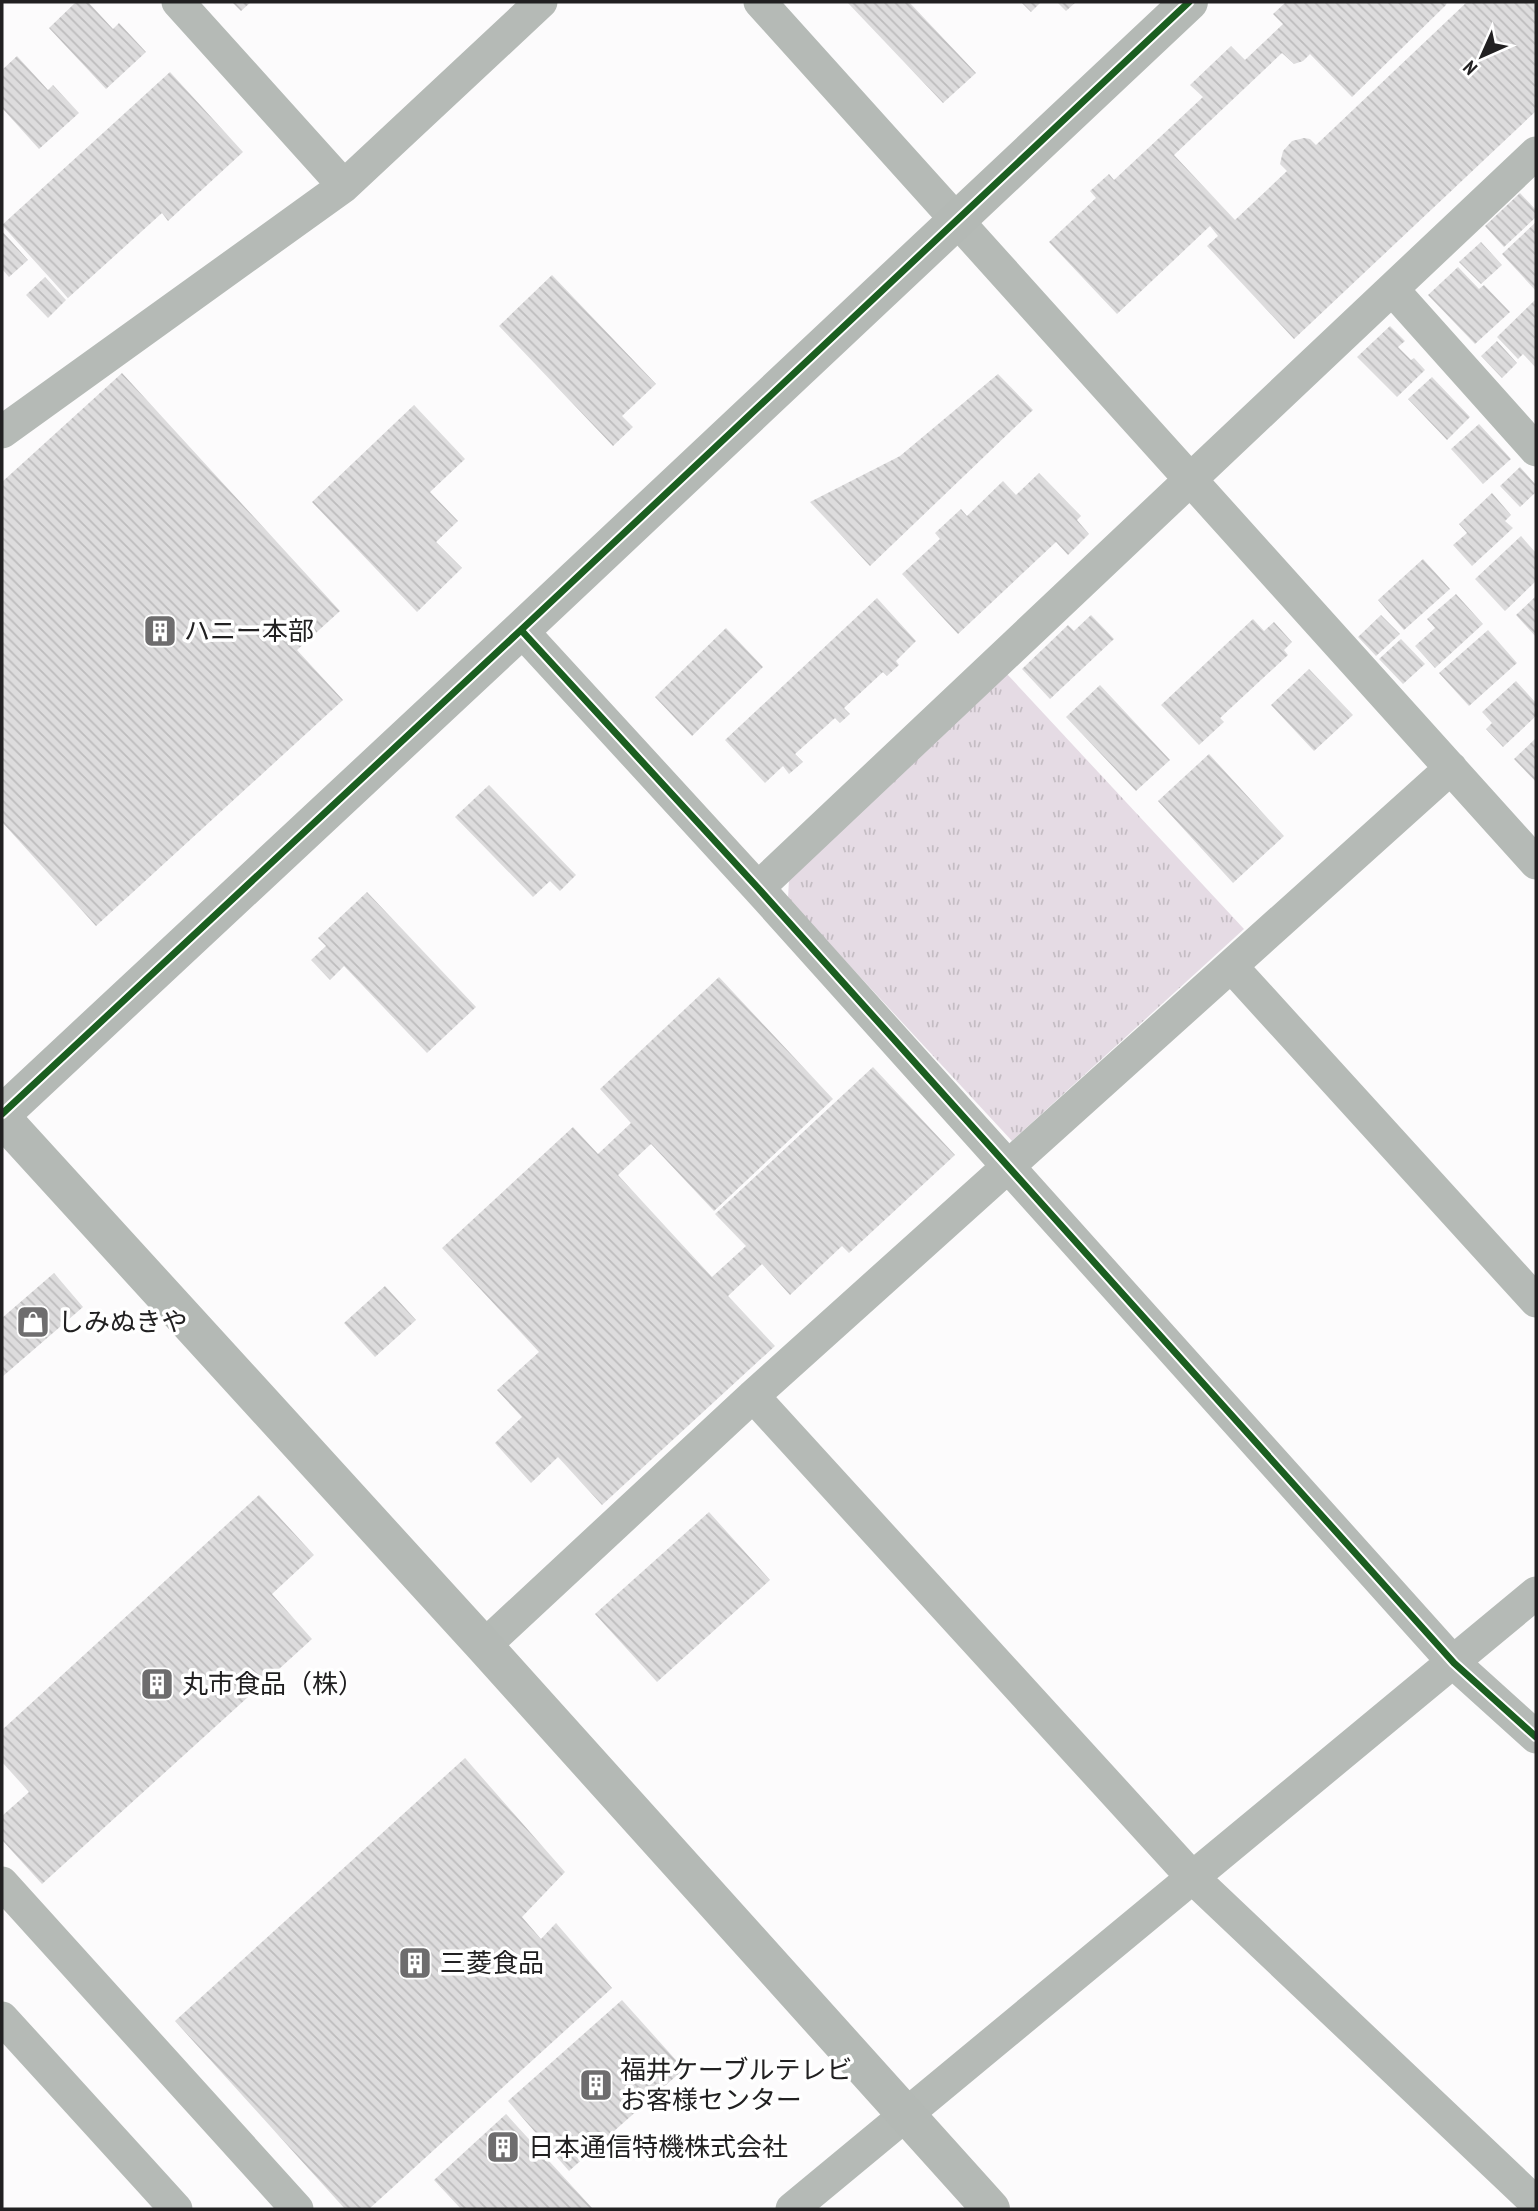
<svg xmlns="http://www.w3.org/2000/svg" width="1538" height="2211" font-family="'PT Sans Narrow','Noto Sans JP',sans-serif">
<defs>
<pattern id="park-tufts" width="24" height="20" patternUnits="userSpaceOnUse" patternTransform="scale(1.75)"><rect width="24" height="20" fill="#e5dbe4"/><path d="M3 7l-1-3M5 7V3M7 7l1-3M15 17l-1-3M17 17v-4M19 17l1-3" fill="none" stroke="#c4bcc3"/></pattern>
<pattern id="building-back-hatch" width="6" height="6" patternUnits="userSpaceOnUse" patternTransform="scale(1.75)"><rect width="6" height="6" fill="#dddcdd"/><path d="M-1 5l2 2M0 0l6 6M5-1l2 2" fill="none" stroke="#bdbcbd"/></pattern>
</defs>
<rect width="100%" height="100%" fill="#fcfbfc"/>
<path fill="url(#park-tufts)" d="M 1007,674 L 1244,929 L 1012,1141 L 788,899 L 789,879 Z"/>
<path fill="url(#building-back-hatch)" d="M 76,2 L 88,2 L 113,29 L 119,23 L 146,52 L 106,89 L 49,28 Z
M 232,2 L 251,2 L 241,11 Z
M 847,2 L 909,2 L 976,73 L 943,103 Z
M 1021,2 L 1041,2 L 1031,12 Z
M 1057,2 L 1076,2 L 1066,11 Z
M 1286,2 L 1447,2 L 1446,5 L 1352,97 L 1310,54 L 1303,61 L 1294,64 L 1282,53 L 1174,155 L 1235,220 L 1287,171 L 1280,164 L 1283,151 L 1292,141 L 1304,138 L 1310,139 L 1316,145 L 1467,2 L 1536,2 L 1536,111 L 1294,339 L 1207,246 L 1218,236 L 1210,226 L 1117,314 L 1049,242 L 1096,198 L 1090,191 L 1109,174 L 1114,180 L 1203,97 L 1190,85 L 1231,46 L 1245,60 L 1283,24 L 1273,14 Z
M 17,56 L 48,90 L 53,85 L 79,113 L 39,149 L 2,108 L 2,70 Z
M 170,72 L 243,152 L 168,221 L 162,213 L 68,298 L 2,225 Z
M 1520,193 L 1536,210 L 1536,217 L 1504,247 L 1485,226 Z
M 1536,222 L 1536,291 L 1502,254 Z
M 2,231 L 28,260 L 9,277 L 2,269 Z
M 1481,242 L 1502,265 L 1481,284 L 1459,262 Z
M 1458,267 L 1479,289 L 1484,285 L 1510,312 L 1475,344 L 1428,295 Z
M 552,275 L 656,384 L 622,416 L 633,427 L 613,446 L 499,326 Z
M 45,277 L 66,300 L 48,318 L 26,295 Z
M 1536,299 L 1536,368 L 1523,354 L 1518,359 L 1497,337 Z
M 1390,326 L 1405,341 L 1398,347 L 1411,360 L 1414,358 L 1425,370 L 1397,397 L 1357,357 Z
M 1497,341 L 1517,363 L 1502,378 L 1481,356 Z
M 122,373 L 340,611 L 297,650 L 343,700 L 96,926 L 2,822 L 2,482 Z
M 998,374 L 1033,410 L 870,566 L 810,502 L 900,456 Z
M 1432,377 L 1470,417 L 1447,440 L 1408,399 Z
M 414,405 L 465,459 L 430,492 L 458,521 L 436,542 L 462,568 L 417,612 L 312,502 Z
M 1479,424 L 1511,459 L 1483,484 L 1451,449 Z
M 1520,467 L 1536,485 L 1536,492 L 1520,507 L 1500,486 Z
M 1039,473 L 1081,516 L 1077,520 L 1089,534 L 1068,555 L 1056,542 L 958,634 L 902,574 L 940,539 L 935,533 L 961,509 L 967,516 L 1003,481 L 1016,495 Z
M 1492,493 L 1511,515 L 1505,521 L 1513,528 L 1472,566 L 1453,545 L 1467,533 L 1459,524 Z
M 1521,536 L 1536,553 L 1536,581 L 1505,611 L 1475,579 Z
M 1423,559 L 1450,589 L 1404,630 L 1378,600 Z
M 1456,594 L 1483,624 L 1435,668 L 1415,646 L 1435,628 L 1427,619 Z
M 1536,596 L 1536,637 L 1516,615 Z
M 877,598 L 916,641 L 896,661 L 899,665 L 887,676 L 883,672 L 844,708 L 850,714 L 840,723 L 835,718 L 795,754 L 803,762 L 789,774 L 783,766 L 765,783 L 725,740 Z
M 1091,615 L 1114,639 L 1050,699 L 1022,669 L 1068,625 L 1074,631 Z
M 1381,615 L 1400,634 L 1376,656 L 1358,637 Z
M 1253,619 L 1264,631 L 1274,622 L 1292,642 L 1284,650 L 1288,655 L 1220,718 L 1224,722 L 1199,745 L 1161,705 Z
M 726,628 L 763,667 L 692,736 L 655,697 Z
M 1488,630 L 1517,663 L 1469,706 L 1439,673 Z
M 1401,639 L 1425,664 L 1403,684 L 1379,659 Z
M 1309,669 L 1353,715 L 1314,751 L 1271,705 Z
M 1516,681 L 1536,703 L 1534,710 L 1536,716 L 1503,747 L 1486,729 L 1492,723 L 1482,712 Z
M 1100,685 L 1170,760 L 1136,791 L 1066,717 Z
M 1536,738 L 1536,782 L 1514,759 Z
M 1209,754 L 1284,836 L 1233,883 L 1158,801 Z
M 489,785 L 576,875 L 560,891 L 550,881 L 533,897 L 455,817 Z
M 367,892 L 476,1007 L 427,1053 L 344,966 L 330,980 L 311,960 L 326,946 L 318,938 Z
M 719,977 L 833,1099 L 714,1211 L 651,1144 L 618,1175 L 712,1277 L 746,1246 L 715,1214 L 873,1067 L 955,1155 L 849,1253 L 842,1246 L 790,1295 L 762,1264 L 728,1296 L 775,1346 L 602,1505 L 558,1457 L 531,1483 L 495,1443 L 522,1417 L 497,1390 L 539,1352 L 442,1248 L 573,1127 L 598,1154 L 631,1123 L 600,1089 Z
M 54,1273 L 83,1307 L 2,1377 L 2,1318 Z
M 385,1286 L 416,1320 L 375,1357 L 344,1323 Z
M 259,1495 L 314,1555 L 272,1594 L 312,1639 L 42,1884 L 2,1840 L 2,1816 L 29,1792 L 2,1762 L 2,1730 Z
M 709,1512 L 770,1580 L 657,1682 L 595,1614 Z
M 465,1758 L 565,1872 L 522,1917 L 541,1939 L 556,1923 L 612,1988 L 369,2209 L 345,2209 L 175,2021 Z
M 622,2000 L 684,2069 L 569,2171 L 508,2101 Z
M 506,2114 L 593,2209 L 461,2209 L 434,2180 Z"/>
<g fill="none" stroke-linecap="round" stroke-linejoin="round">
<path stroke="#b5bab6" stroke-width="33" d="M 178,2 L 344,186
M 760,2 L 1536,863
M 1392,289 L 1536,450
M 2,432 L 344,186 L 541,2
M 521,630 L 758,888 L 1454,1663 L 1536,1737
M 758,888 L 1536,153
M 1231,966 L 1536,1301
M 753,1396 L 1192,1877 L 1536,2203
M 484,1646 L 753,1396 L 1451,768
M 2,1883 L 297,2209
M 2,2018 L 176,2209
M 792,2209 L 1536,1593"/>
<path stroke="#b4b9b5" stroke-width="38" d="M 2,1114 L 521,630 L 1189,2
M 2,1118 L 484,1646 L 991,2209"/>
<defs>
<path id="cycleway" d="M 521,630 L 758,888 L 1454,1663 L 1536,1737
M 2,1114 L 521,630 L 1189,2"/>
</defs>
<use href="#cycleway" stroke="#fff" stroke-width="11"/>
<use href="#cycleway" stroke="#1b5e20" stroke-width="7"/>
</g>
<defs>
<symbol id="building-square" viewBox="-11 -11 22 22"><rect x="-9" y="-9" width="18" height="18" rx="4" fill="#6e6d6e" stroke="#fff"/><path d="M-4-6H4V6H1V3H-1V6H-4ZM-2.5-4.3h1.7v1.8h-1.7ZM.8-4.3h1.7v1.8H.8ZM-2.5-1h1.7V.8h-1.7ZM.8-1h1.7V.8H.8Z" fill="#fff"/></symbol>
<symbol id="shop-square" viewBox="-11 -11 22 22"><rect x="-9" y="-9" width="18" height="18" rx="4" fill="#6e6d6e" stroke="#fff"/><path d="M-5-2.5h2.3a2.7 3.5 0 0 1 5.4 0H5L5.5 6h-11ZM-1.5-2.5h3a1.5 2.3 0 0 0-3 0Z" fill="#fff"/></symbol>
</defs>
<g fill-rule="evenodd">
<use href="#building-square" x="141" y="612" width="38" height="38"/>
<use href="#shop-square" x="14" y="1303" width="38" height="38"/>
<use href="#building-square" x="138" y="1665" width="38" height="38"/>
<use href="#building-square" x="396" y="1944" width="38" height="38"/>
<use href="#building-square" x="577" y="2066" width="38" height="38"/>
<use href="#building-square" x="484" y="2128" width="38" height="38"/>
</g>
<g text-anchor="middle" stroke-width="7" stroke-linejoin="round" paint-order="stroke">
<g font-size="26" fill="#212021" stroke="#fff" text-anchor="start">
<text x="184" y="640">ハニー本部</text>
<text x="58" y="1331">しみぬきや</text>
<text x="182" y="1693">丸市食品（株）</text>
<text x="440" y="1972">三菱食品</text>
<text x="620" y="2079">福井ケーブルテレビ<tspan x="620" dy="30">お客様センター</tspan></text>
<text x="528" y="2156">日本通信特機株式会社</text>
</g>
</g>
<rect width="1538" height="2211" fill="none" stroke="#212021" stroke-width="7"/>
<g transform="translate(1482 56) rotate(225)" stroke="#ffffff" stroke-width="5" paint-order="stroke">
<path d="M0-5L12 26L0 18L-12 26Z" fill="#212021"/>
<text y="-10" font-size="19" font-weight="bold" text-anchor="middle" fill="#212021">N</text>
</g>
</svg>
